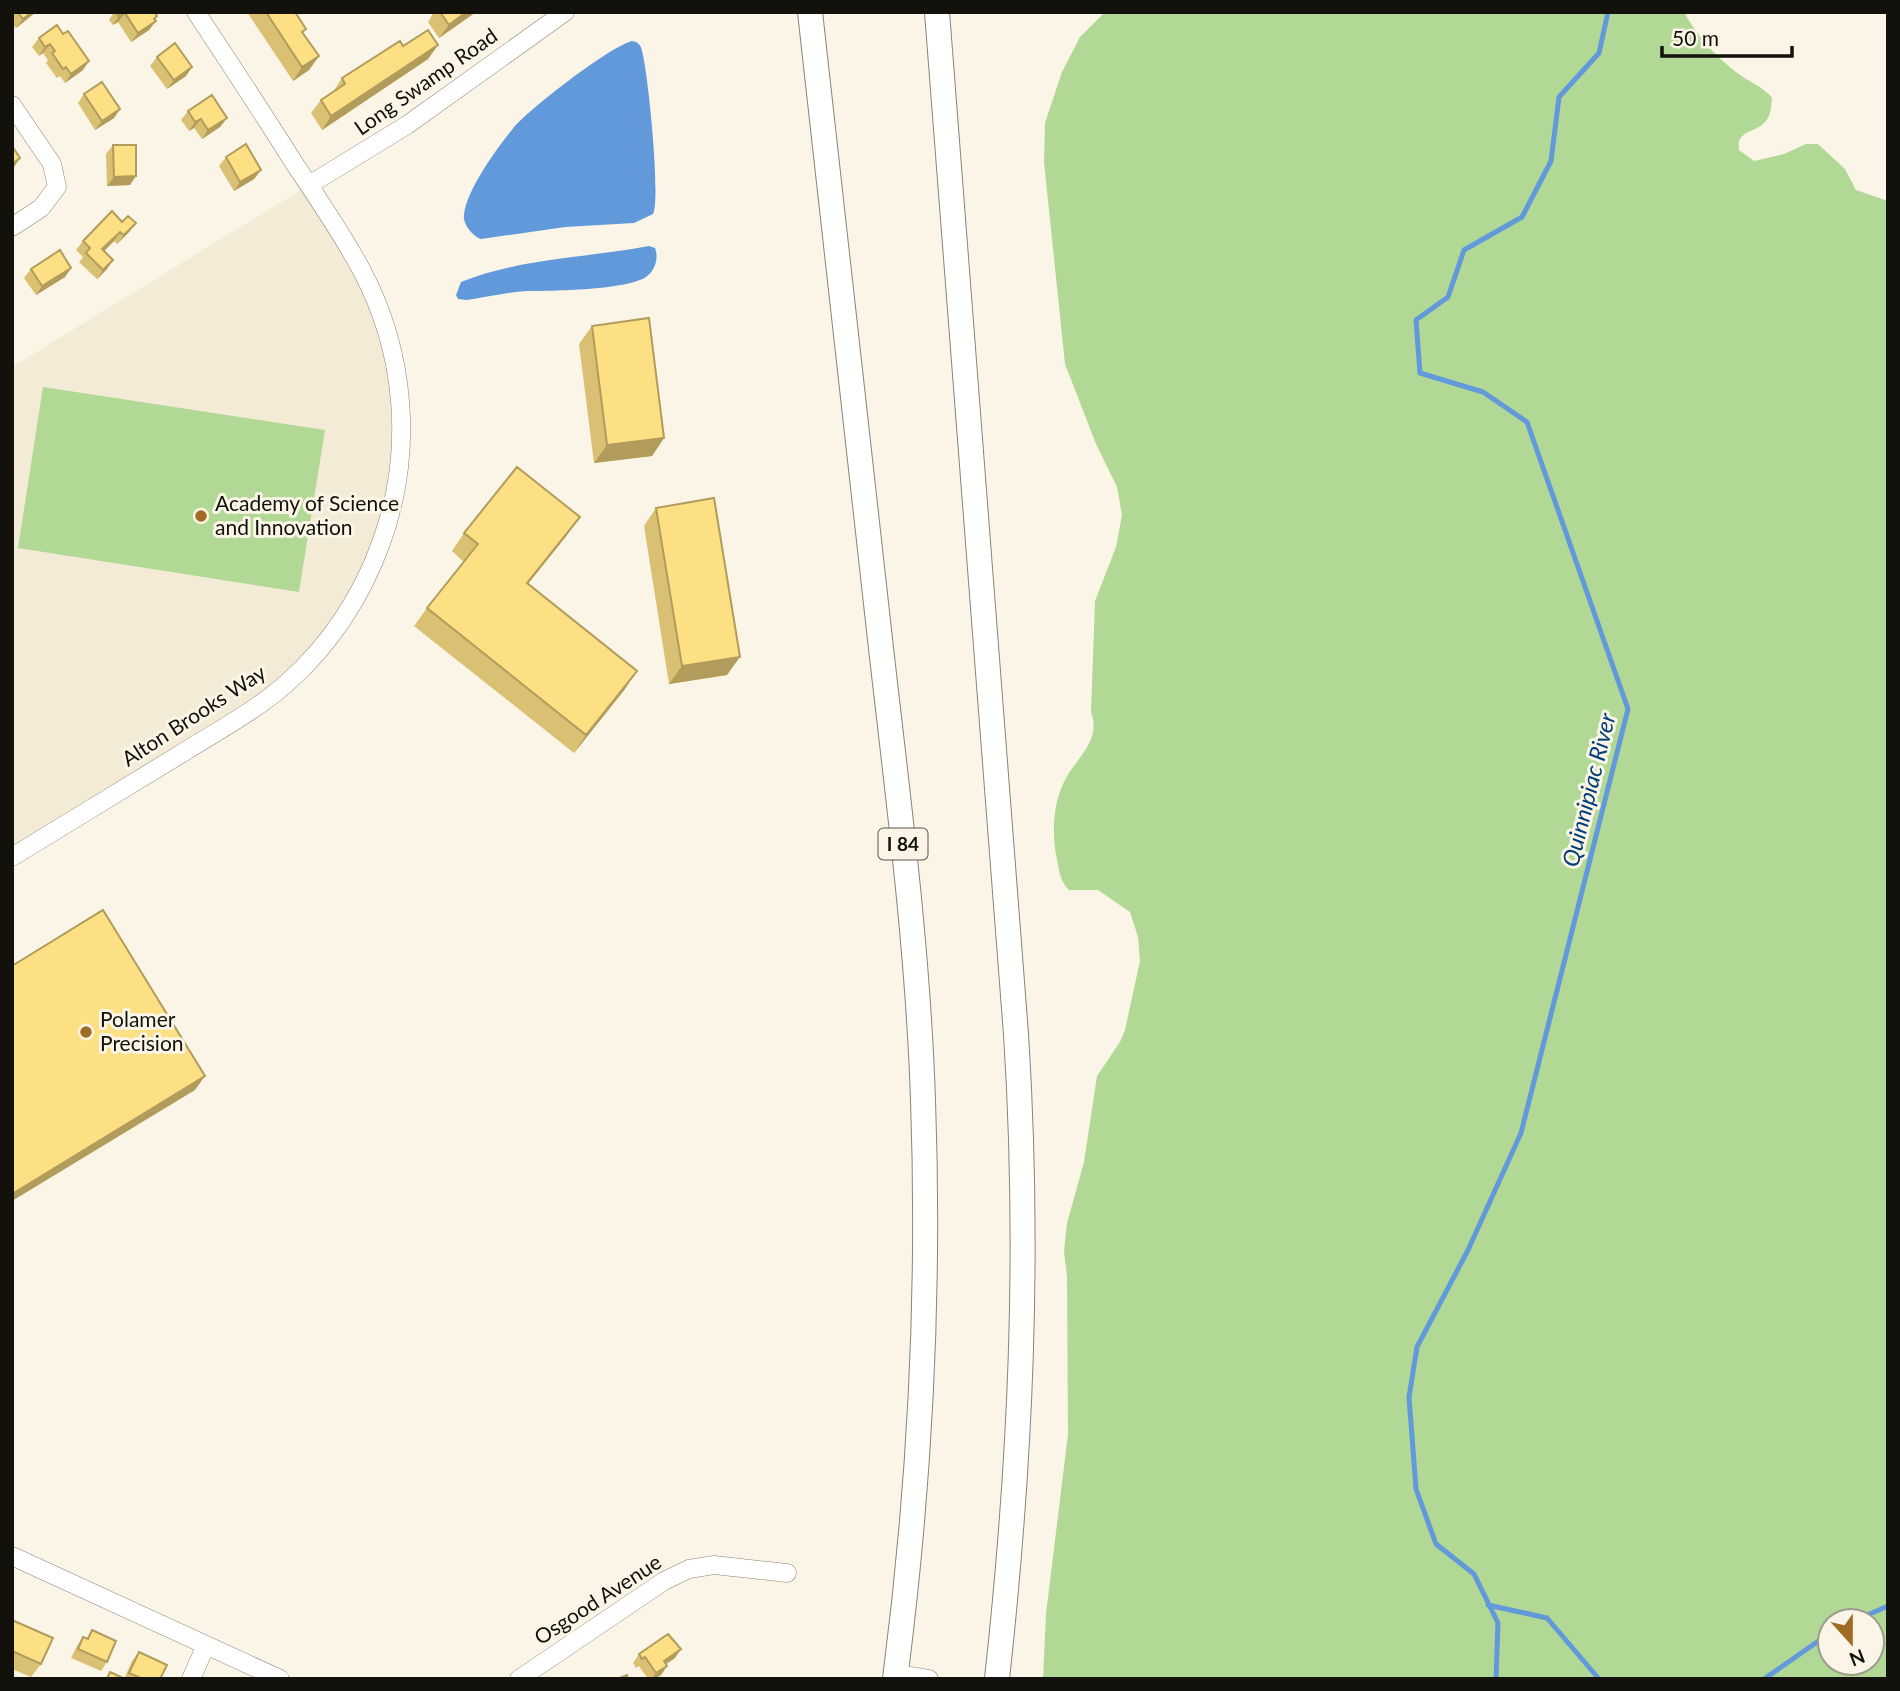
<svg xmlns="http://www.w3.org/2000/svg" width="1900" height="1691" font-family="Lato,sans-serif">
<rect width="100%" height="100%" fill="#faf5e6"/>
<path fill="#f3ebd5" d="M 309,185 L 361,269 L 400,403 L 379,550 L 305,666 L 12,857 L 12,367 Z"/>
<path fill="#b2d895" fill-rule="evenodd" d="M 1105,12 L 1684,12 C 1697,36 1714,55 1736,72 C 1747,81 1763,86 1772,98 C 1771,108 1771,117 1763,124 C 1753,133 1736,131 1739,150 L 1754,161 L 1784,154 L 1806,144 L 1818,144 L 1845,169 L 1856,190 L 1888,201 L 1888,1679 L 1043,1679 L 1046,1614 L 1068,1434 L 1067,1277 L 1064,1251 L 1067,1223 L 1084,1162 L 1097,1076 L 1120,1042 L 1125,1030 L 1140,961 L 1138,937 L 1130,912 L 1098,890 L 1069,890 C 1059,880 1059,868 1056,855 C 1052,830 1053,803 1065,780 C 1076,758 1102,741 1091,712 L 1095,601 L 1116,547 L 1122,515 L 1117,487 L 1096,444 L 1065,364 L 1044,162 L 1045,123 L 1062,72 L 1080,37 ZM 1830,1621 L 1872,1621 L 1872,1663 L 1830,1663 Z
M 43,387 L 325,430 L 299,592 L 18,548 Z"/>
<path fill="#6199db" d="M 632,41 L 636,42 C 640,45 641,46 642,51 C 648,72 661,198 653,214 L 634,223 L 565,227 L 481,239 C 472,236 462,223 464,214 C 468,187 498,147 515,126 C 531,108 609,47 632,41 Z
M 649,246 L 655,248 C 659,258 655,271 646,277 C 627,290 551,291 527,291 C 508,292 487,297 467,300 L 458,299 L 456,295 L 461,282 C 521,258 586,258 649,246 Z"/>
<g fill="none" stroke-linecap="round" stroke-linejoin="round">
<path stroke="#6199db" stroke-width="5" d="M 1488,1605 L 1547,1618 L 1599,1679
M 1854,1621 L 1888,1606
M 1496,1679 L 1498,1623 L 1474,1574 L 1436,1544 L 1416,1489 L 1409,1397 L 1417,1347 L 1468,1250 L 1521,1133 L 1628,709 L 1527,422 L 1483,392 L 1420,373 L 1416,320 L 1448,297 L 1464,250 L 1522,217 L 1551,161 L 1559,97 L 1599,53 L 1608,12
M 1764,1679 L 1830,1633"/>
<defs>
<path id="minor" d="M 12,105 L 52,164 L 57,187 L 41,208 L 12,227
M 309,185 L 407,125 L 565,12
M 12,857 C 69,822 127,787 184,752 C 219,730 257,710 288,682 C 330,645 362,596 381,543 C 414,453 406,353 361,269 C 341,232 317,197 294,163 C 262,112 229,62 196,12
M 12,1556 L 280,1679
M 896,1674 L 929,1679
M 191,1679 L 206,1645
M 519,1679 L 664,1581 L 689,1569 L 714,1565 L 787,1573"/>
<path id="highway" d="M 810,12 C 834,224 857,436 881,648 C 898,798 918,948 923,1100 C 930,1294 920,1486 895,1679
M 937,12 L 1016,1034 C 1030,1253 1021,1460 997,1679"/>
</defs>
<use href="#minor" stroke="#898477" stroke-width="19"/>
<use href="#highway" stroke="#898477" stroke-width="26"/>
<use href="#minor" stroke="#fff" stroke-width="18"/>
<use href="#highway" stroke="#fff" stroke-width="24"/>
</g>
<path fill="#dac072" d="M 12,12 L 36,12 L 16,28 L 12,24 Z
M 114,12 L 155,12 L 155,20 L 149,30 L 131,42 L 118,22 L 113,25 L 109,20 Z
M 247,12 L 295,12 L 303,33 L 319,56 L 309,70 L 293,81 Z
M 434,12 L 476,12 L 439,38 L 428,22 Z
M 57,25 L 83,70 L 65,83 L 60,76 L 57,78 L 46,63 L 48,60 L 43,53 L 39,56 L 32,47 L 39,38 Z
M 438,45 L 428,59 L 322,130 L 311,113 L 321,100 L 333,92 L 342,78 L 403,46 Z
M 157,57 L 186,76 L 167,89 L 150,66 Z
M 84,94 L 120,109 L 114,118 L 95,130 L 78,103 Z
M 188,111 L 227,118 L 220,127 L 202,139 L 194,128 L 189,131 L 181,120 Z
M 113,145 L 130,185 L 107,186 L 106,154 Z
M 226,157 L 261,170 L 254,179 L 234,191 L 219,166 Z
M 122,222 L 136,223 L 129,232 L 117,244 L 114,241 L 104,251 L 107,269 L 97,279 L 79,262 L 83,257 L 76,250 L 83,241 Z
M 71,268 L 65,277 L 36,295 L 24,278 L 31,269 Z
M 592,326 L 664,438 L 652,456 L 594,463 L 579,344 Z
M 656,508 L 727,675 L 669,684 L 644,526 Z
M 464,533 L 567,535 L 528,584 L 625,689 L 574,753 L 414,626 L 427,608 L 464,562 L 452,551 Z
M 12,1620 L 41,1664 L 31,1677 L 12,1669 Z
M 92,1630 L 107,1662 L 101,1671 L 71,1658 L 77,1646 L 83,1637 L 87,1638 Z
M 139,1652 L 160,1679 L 124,1679 L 132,1661 Z
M 639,1654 L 675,1658 L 666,1664 L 667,1666 L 661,1675 L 654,1679 L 648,1679 L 639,1666 L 636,1668 L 633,1663 Z"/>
<path fill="#b19c5c" d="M 32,12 L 36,12 L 16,28 L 23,19 Z
M 466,12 L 476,12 L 439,38 L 449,25 Z
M 125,13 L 118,22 L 113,25 L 119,16 Z
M 157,16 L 153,23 L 156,21 L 149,30 L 131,42 L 138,33 Z
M 50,44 L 43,53 L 39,56 L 45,47 Z
M 438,45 L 428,59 L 322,130 L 331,116 Z
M 319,56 L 309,70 L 293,81 L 302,67 Z
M 89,61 L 83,70 L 65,83 L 71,74 Z
M 192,67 L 186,76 L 167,89 L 174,80 Z
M 120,109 L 114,118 L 95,130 L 102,121 Z
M 227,118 L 220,127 L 202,139 L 208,130 Z
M 201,119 L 194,128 L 189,131 L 195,122 Z
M 20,158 L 14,167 L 12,168 L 12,164 Z
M 261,170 L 254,179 L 234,191 L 240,182 Z
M 136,176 L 130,185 L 107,186 L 114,177 Z
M 136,223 L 129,232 L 117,244 L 124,235 Z
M 120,232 L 114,241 L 96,259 L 102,249 Z
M 113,260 L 107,269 L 97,279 L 103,270 Z
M 71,268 L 65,277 L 36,295 L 42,286 Z
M 664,438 L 652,456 L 594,463 L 607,445 Z
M 580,517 L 567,535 L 514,601 L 527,583 Z
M 740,657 L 727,675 L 669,684 L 682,666 Z
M 637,671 L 625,689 L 574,753 L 586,735 Z
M 205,1076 L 195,1090 L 12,1201 L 12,1194 Z
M 681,1649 L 675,1658 L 657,1670 L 664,1661 Z
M 667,1666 L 661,1675 L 654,1679 L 652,1679 L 656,1673 Z"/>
<path fill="#fddf84" stroke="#b19c5c" stroke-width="2" d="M 17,12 L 32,12 L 23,19 Z
M 116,12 L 155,12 L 157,16 L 154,19 L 156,21 L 138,33 L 125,13 L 119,16 Z
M 266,12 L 295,12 L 306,29 L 302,32 L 319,56 L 302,67 Z
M 440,12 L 466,12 L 449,25 Z
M 57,25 L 63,34 L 68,31 L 89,61 L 71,74 L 66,67 L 63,69 L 52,53 L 55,51 L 50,44 L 45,47 L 39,38 Z
M 428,30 L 438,45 L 331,116 L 321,100 L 345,84 L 342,78 L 400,41 L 403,46 Z
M 175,43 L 192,67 L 174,80 L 157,57 Z
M 102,82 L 120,109 L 102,121 L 84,94 Z
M 212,95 L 227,118 L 208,130 L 201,119 L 195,122 L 188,111 Z
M 246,144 L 261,170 L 240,182 L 226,157 Z
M 113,145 L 136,145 L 136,176 L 114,177 Z
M 12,146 L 20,158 L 12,164 Z
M 112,211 L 122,222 L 128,216 L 136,223 L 124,235 L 120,232 L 102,249 L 113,260 L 103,270 L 86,253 L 90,248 L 83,241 Z
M 60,250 L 71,268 L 42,286 L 31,269 Z
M 649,318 L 664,438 L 607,445 L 592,326 Z
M 517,467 L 580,517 L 527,583 L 637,671 L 586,735 L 427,608 L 478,544 L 464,533 Z
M 714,498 L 740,657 L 682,666 L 656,508 Z
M 103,910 L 205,1076 L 12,1194 L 12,966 Z
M 12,1620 L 53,1638 L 41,1664 L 12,1651 Z
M 92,1630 L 116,1641 L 107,1662 L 78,1649 L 83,1637 L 88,1639 Z
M 668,1634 L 681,1649 L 664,1661 L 667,1666 L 656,1673 L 645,1657 L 642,1659 L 639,1654 Z
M 139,1652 L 167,1665 L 160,1679 L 143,1679 L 129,1673 Z
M 110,1672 L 123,1678 L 123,1679 L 107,1679 Z
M 627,1675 L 628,1679 L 617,1679 Z"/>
<g fill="#a06c24" stroke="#faf5e6" stroke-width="2.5">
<circle cx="201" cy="516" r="7"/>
<circle cx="86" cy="1032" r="7"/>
</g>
<g text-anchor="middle" stroke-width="6" stroke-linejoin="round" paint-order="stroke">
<rect fill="#faf5e6" stroke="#58554d" stroke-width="2" x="878.5" y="828.5" width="49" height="31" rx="5"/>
<g font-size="19" font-weight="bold" fill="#12110c">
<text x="903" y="851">I 84</text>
</g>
<g font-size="21" fill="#12110c" stroke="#faf5e6">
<text transform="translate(426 82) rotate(-35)" y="7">Long Swamp Road</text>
<text transform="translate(194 716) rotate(-33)" y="7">Alton Brooks Way</text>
<text transform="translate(598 1600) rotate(-33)" y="7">Osgood Avenue</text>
</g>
<g font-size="21" fill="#12110c" stroke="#faf5e6" text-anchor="start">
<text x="215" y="511">Academy of Science<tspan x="215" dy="24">and Innovation</tspan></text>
<text x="100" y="1027">Polamer<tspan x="100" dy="24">Precision</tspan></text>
</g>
<g font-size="23" font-style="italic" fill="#003e7a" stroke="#faf5e6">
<text transform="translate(1589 790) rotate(-76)" y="8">Quinnipiac River</text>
</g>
</g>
<rect width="1900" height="1691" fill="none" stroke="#12110c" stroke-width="28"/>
<g transform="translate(1851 1642) rotate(159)"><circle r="33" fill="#faf5e6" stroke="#9d9a8f" stroke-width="2"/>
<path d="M0-5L12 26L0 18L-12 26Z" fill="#a06c24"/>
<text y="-10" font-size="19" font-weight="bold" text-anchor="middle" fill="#12110c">N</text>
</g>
<path d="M1662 46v10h130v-10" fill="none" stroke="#12110c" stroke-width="3.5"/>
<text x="1672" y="46" font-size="21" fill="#12110c" stroke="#faf5e6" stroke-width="5" paint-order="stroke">50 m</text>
</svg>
